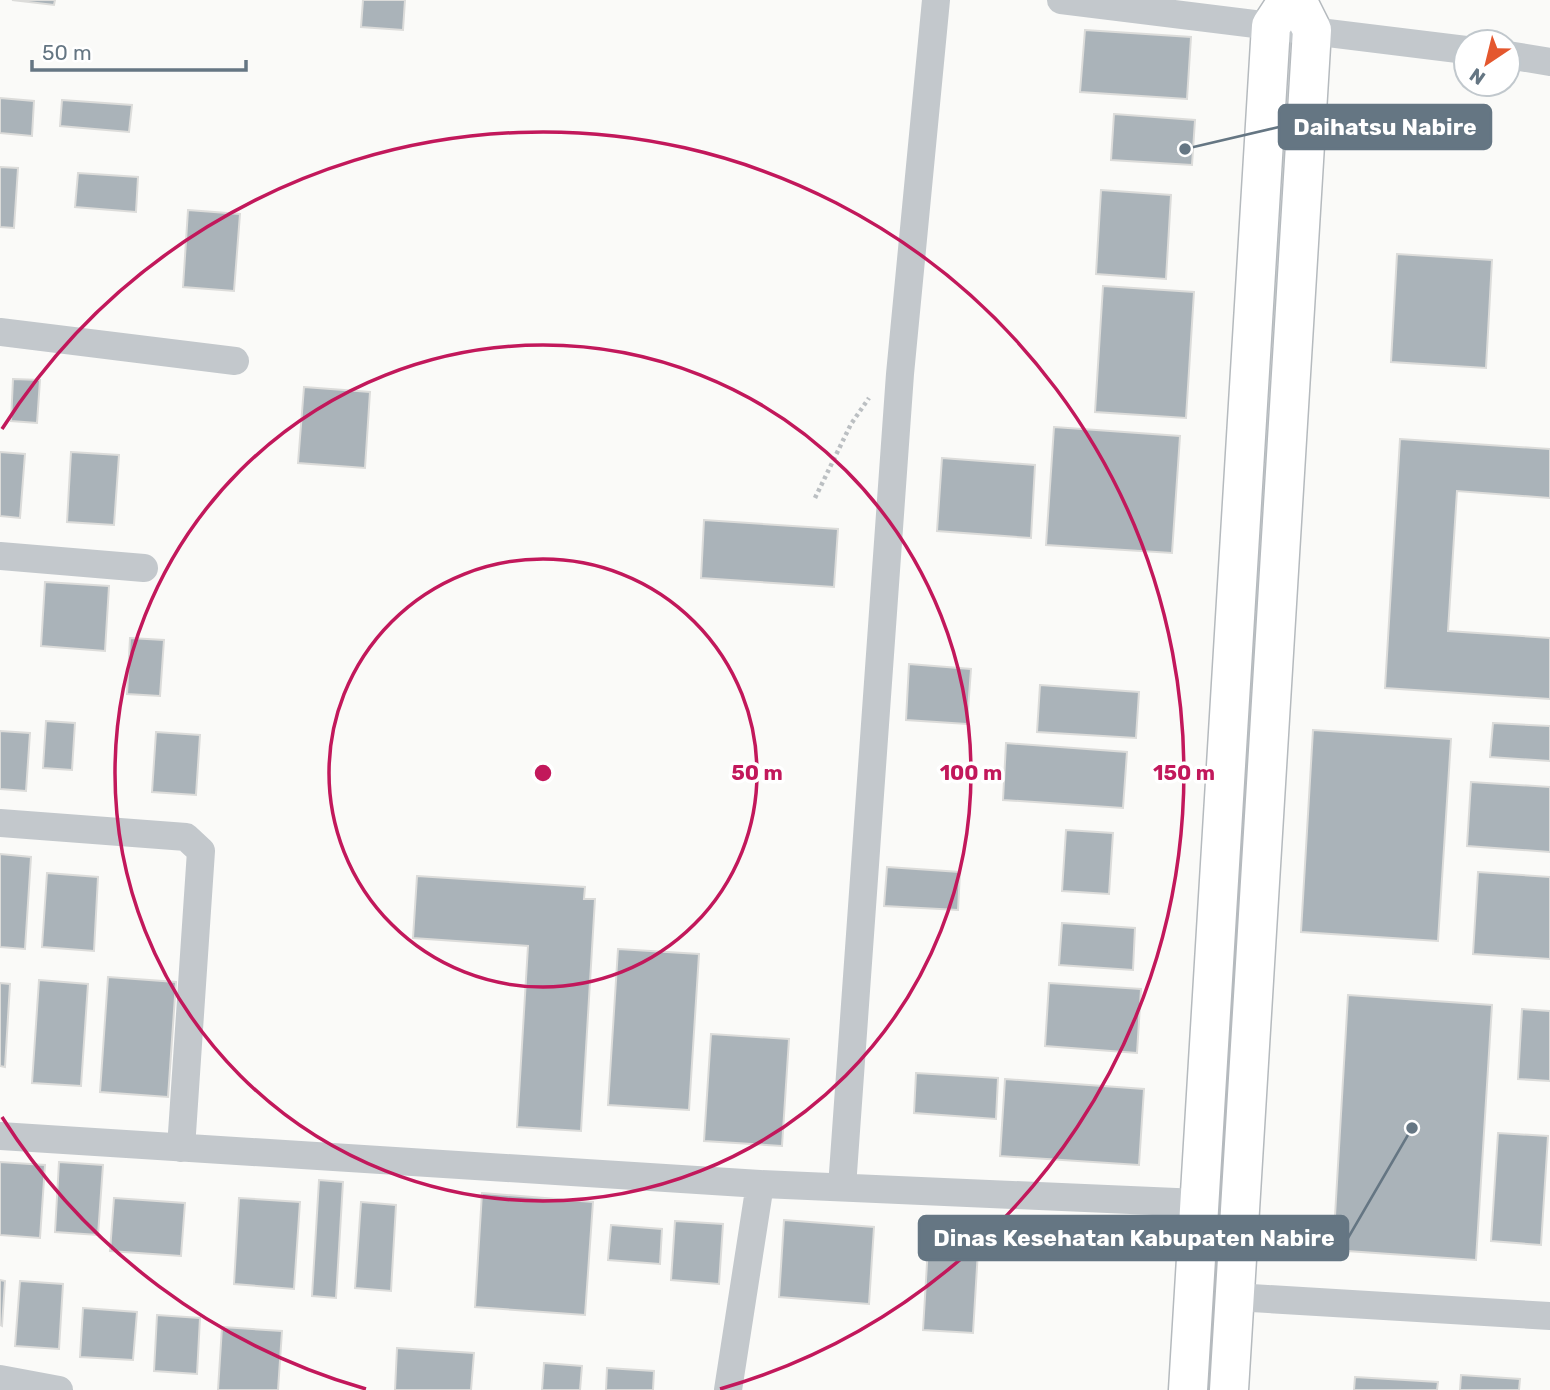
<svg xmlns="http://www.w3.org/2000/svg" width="1550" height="1390" font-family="Rubik,sans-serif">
<rect width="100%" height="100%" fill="#fafaf8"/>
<path fill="#aab3b9" stroke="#dcdcda" stroke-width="2" d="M 12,0 L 55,0 L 54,5 Z
M 363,0 L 405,0 L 403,30 L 361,27 Z
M 1085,30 L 1191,37 L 1187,99 L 1080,92 Z
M 0,98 L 34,101 L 32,136 L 0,133 Z
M 62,100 L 132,105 L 129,132 L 60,126 Z
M 1114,114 L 1195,120 L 1192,165 L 1111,160 Z
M 0,167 L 18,168 L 14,228 L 0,227 Z
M 78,173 L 138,177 L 136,212 L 75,207 Z
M 1101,190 L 1171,195 L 1166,279 L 1096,274 Z
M 188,210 L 240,214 L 234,291 L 183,287 Z
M 1397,254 L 1492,260 L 1486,368 L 1391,362 Z
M 1103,286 L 1194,292 L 1186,418 L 1095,412 Z
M 13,379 L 40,380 L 37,423 L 11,421 Z
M 304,387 L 370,392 L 365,468 L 298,463 Z
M 1054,427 L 1180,436 L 1172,553 L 1046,545 Z
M 1400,439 L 1550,449 L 1550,498 L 1457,491 L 1448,631 L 1550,638 L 1550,699 L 1385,688 Z
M 0,452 L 25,454 L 20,518 L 0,516 Z
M 71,452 L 119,455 L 114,525 L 67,522 Z
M 942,458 L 1035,465 L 1031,538 L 937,531 Z
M 704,520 L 838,529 L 834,587 L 701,578 Z
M 45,582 L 109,586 L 105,651 L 41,646 Z
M 130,638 L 164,640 L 160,696 L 127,694 Z
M 909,664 L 971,669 L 967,724 L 906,720 Z
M 1040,685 L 1139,692 L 1136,738 L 1037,732 Z
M 46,721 L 75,723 L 72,770 L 43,768 Z
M 1493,723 L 1550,726 L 1550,761 L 1490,757 Z
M 1313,730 L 1451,739 L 1438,941 L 1301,932 Z
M 0,731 L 30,733 L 26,791 L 0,789 Z
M 156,732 L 200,735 L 196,795 L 152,792 Z
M 1006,743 L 1127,752 L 1123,808 L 1003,800 Z
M 1471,782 L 1550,787 L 1550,852 L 1467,846 Z
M 1066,830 L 1113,833 L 1109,894 L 1062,891 Z
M 0,854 L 31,857 L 25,949 L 0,947 Z
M 887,867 L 960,872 L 958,910 L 884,906 Z
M 1478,872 L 1550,877 L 1550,959 L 1473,954 Z
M 47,873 L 98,877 L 94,951 L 42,947 Z
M 417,876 L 585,887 L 584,899 L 595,899 L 581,1131 L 517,1127 L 528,946 L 413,938 Z
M 1062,923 L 1135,928 L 1133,970 L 1059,965 Z
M 618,949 L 699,954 L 689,1110 L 608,1105 Z
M 108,977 L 176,982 L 168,1097 L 100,1092 Z
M 39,980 L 88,984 L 81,1086 L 32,1083 Z
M 0,983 L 10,984 L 5,1067 L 0,1066 Z
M 1049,983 L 1141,989 L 1137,1053 L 1045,1046 Z
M 1348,995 L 1492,1005 L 1476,1260 L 1333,1250 Z
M 1522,1009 L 1550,1011 L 1550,1081 L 1518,1079 Z
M 711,1034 L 789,1039 L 782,1146 L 704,1141 Z
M 916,1073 L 998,1078 L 996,1119 L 914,1113 Z
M 1005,1079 L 1144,1089 L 1139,1165 L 1000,1156 Z
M 1498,1133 L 1548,1136 L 1541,1245 L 1491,1241 Z
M 0,1162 L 45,1165 L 40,1238 L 0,1235 Z
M 59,1162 L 103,1165 L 98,1235 L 55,1232 Z
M 319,1180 L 343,1182 L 336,1298 L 312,1296 Z
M 482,1193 L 593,1202 L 585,1315 L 475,1307 Z
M 114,1198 L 185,1203 L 181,1256 L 110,1251 Z
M 239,1198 L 300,1202 L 294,1289 L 234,1284 Z
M 361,1202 L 396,1205 L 391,1291 L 355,1288 Z
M 784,1220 L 874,1227 L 869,1304 L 779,1297 Z
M 675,1221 L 723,1224 L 719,1284 L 671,1280 Z
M 611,1225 L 662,1229 L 660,1264 L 608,1260 Z
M 929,1230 L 979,1234 L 973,1333 L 923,1330 Z
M 0,1280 L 5,1281 L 2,1326 L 0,1325 Z
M 20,1281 L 63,1284 L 59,1349 L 15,1346 Z
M 83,1308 L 137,1312 L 133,1360 L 80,1357 Z
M 157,1315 L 200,1318 L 197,1374 L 154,1371 Z
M 222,1327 L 282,1331 L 278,1390 L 218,1390 Z
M 397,1348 L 474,1353 L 471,1390 L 395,1390 Z
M 544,1363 L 582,1366 L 580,1390 L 542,1390 Z
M 607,1368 L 654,1371 L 653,1390 L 606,1390 Z
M 1461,1375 L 1520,1379 L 1519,1390 L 1460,1390 Z
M 1355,1377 L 1438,1382 L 1437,1390 L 1354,1390 Z"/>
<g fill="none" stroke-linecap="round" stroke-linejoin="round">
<defs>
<path id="primary" d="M 1188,1390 L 1271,26 L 1288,0
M 1229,1390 L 1312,30 L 1297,0"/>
</defs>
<use href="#primary" stroke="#b5babe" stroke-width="41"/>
<path stroke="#bbbfc2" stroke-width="4.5" stroke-dasharray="3.5 3.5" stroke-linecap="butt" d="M 815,498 L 851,424 L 869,398"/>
<path stroke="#c3c8cc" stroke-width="28" d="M 1061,0 L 1466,50
M 1508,55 L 1550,62
M 0,332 L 235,361
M 0,556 L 144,568
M 0,823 L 186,837 L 201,851 L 181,1148
M 0,1136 L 760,1184 L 1199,1203
M 842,1187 L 900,374 L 936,0
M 1235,1297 L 1550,1316
M 0,1379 L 59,1390
M 728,1390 L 760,1184"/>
<use href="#primary" stroke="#fff" stroke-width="38"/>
</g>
<g fill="none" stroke="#c2185b" stroke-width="3.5">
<circle cx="543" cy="773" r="214"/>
<circle cx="543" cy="773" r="428"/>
<path d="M366 1389A641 641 0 0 1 2 1117M2 429A641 641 0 1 1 720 1389"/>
</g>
<circle cx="543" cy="773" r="10" fill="#c2185b" stroke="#fff" stroke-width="3.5"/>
<g font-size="21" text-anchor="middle" font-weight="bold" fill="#c2185b" stroke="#fff" stroke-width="7" stroke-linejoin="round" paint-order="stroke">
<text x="757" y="780">50 m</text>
<text x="971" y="780">100 m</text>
<text x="1184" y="780">150 m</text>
</g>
<path fill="none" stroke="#657683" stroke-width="2.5" d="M1185 149L1279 127M1412 1128L1348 1238"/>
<g fill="#657683" stroke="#fff" stroke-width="2.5">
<circle cx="1185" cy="149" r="7"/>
<circle cx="1412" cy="1128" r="7"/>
</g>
<g fill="#657683" stroke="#657683" stroke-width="2.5">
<rect x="1279" y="105" width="212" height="44" rx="7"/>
<rect x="919" y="1216" width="429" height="44" rx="7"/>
</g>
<g font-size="23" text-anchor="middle" font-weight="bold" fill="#fff">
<text x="1385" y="135">Daihatsu Nabire</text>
<text x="1134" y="1246">Dinas Kesehatan Kabupaten Nabire</text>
</g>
<g transform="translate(1487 63) rotate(215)"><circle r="33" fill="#ffffff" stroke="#c1c8cd" stroke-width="2"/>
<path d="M0-5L12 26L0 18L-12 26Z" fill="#e4572e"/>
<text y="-10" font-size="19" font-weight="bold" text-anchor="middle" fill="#657683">N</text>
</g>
<path d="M32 60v10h214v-10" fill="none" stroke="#657683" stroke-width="3.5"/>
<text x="42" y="60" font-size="21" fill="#657683" stroke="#ffffff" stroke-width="5" paint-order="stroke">50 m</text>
</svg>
